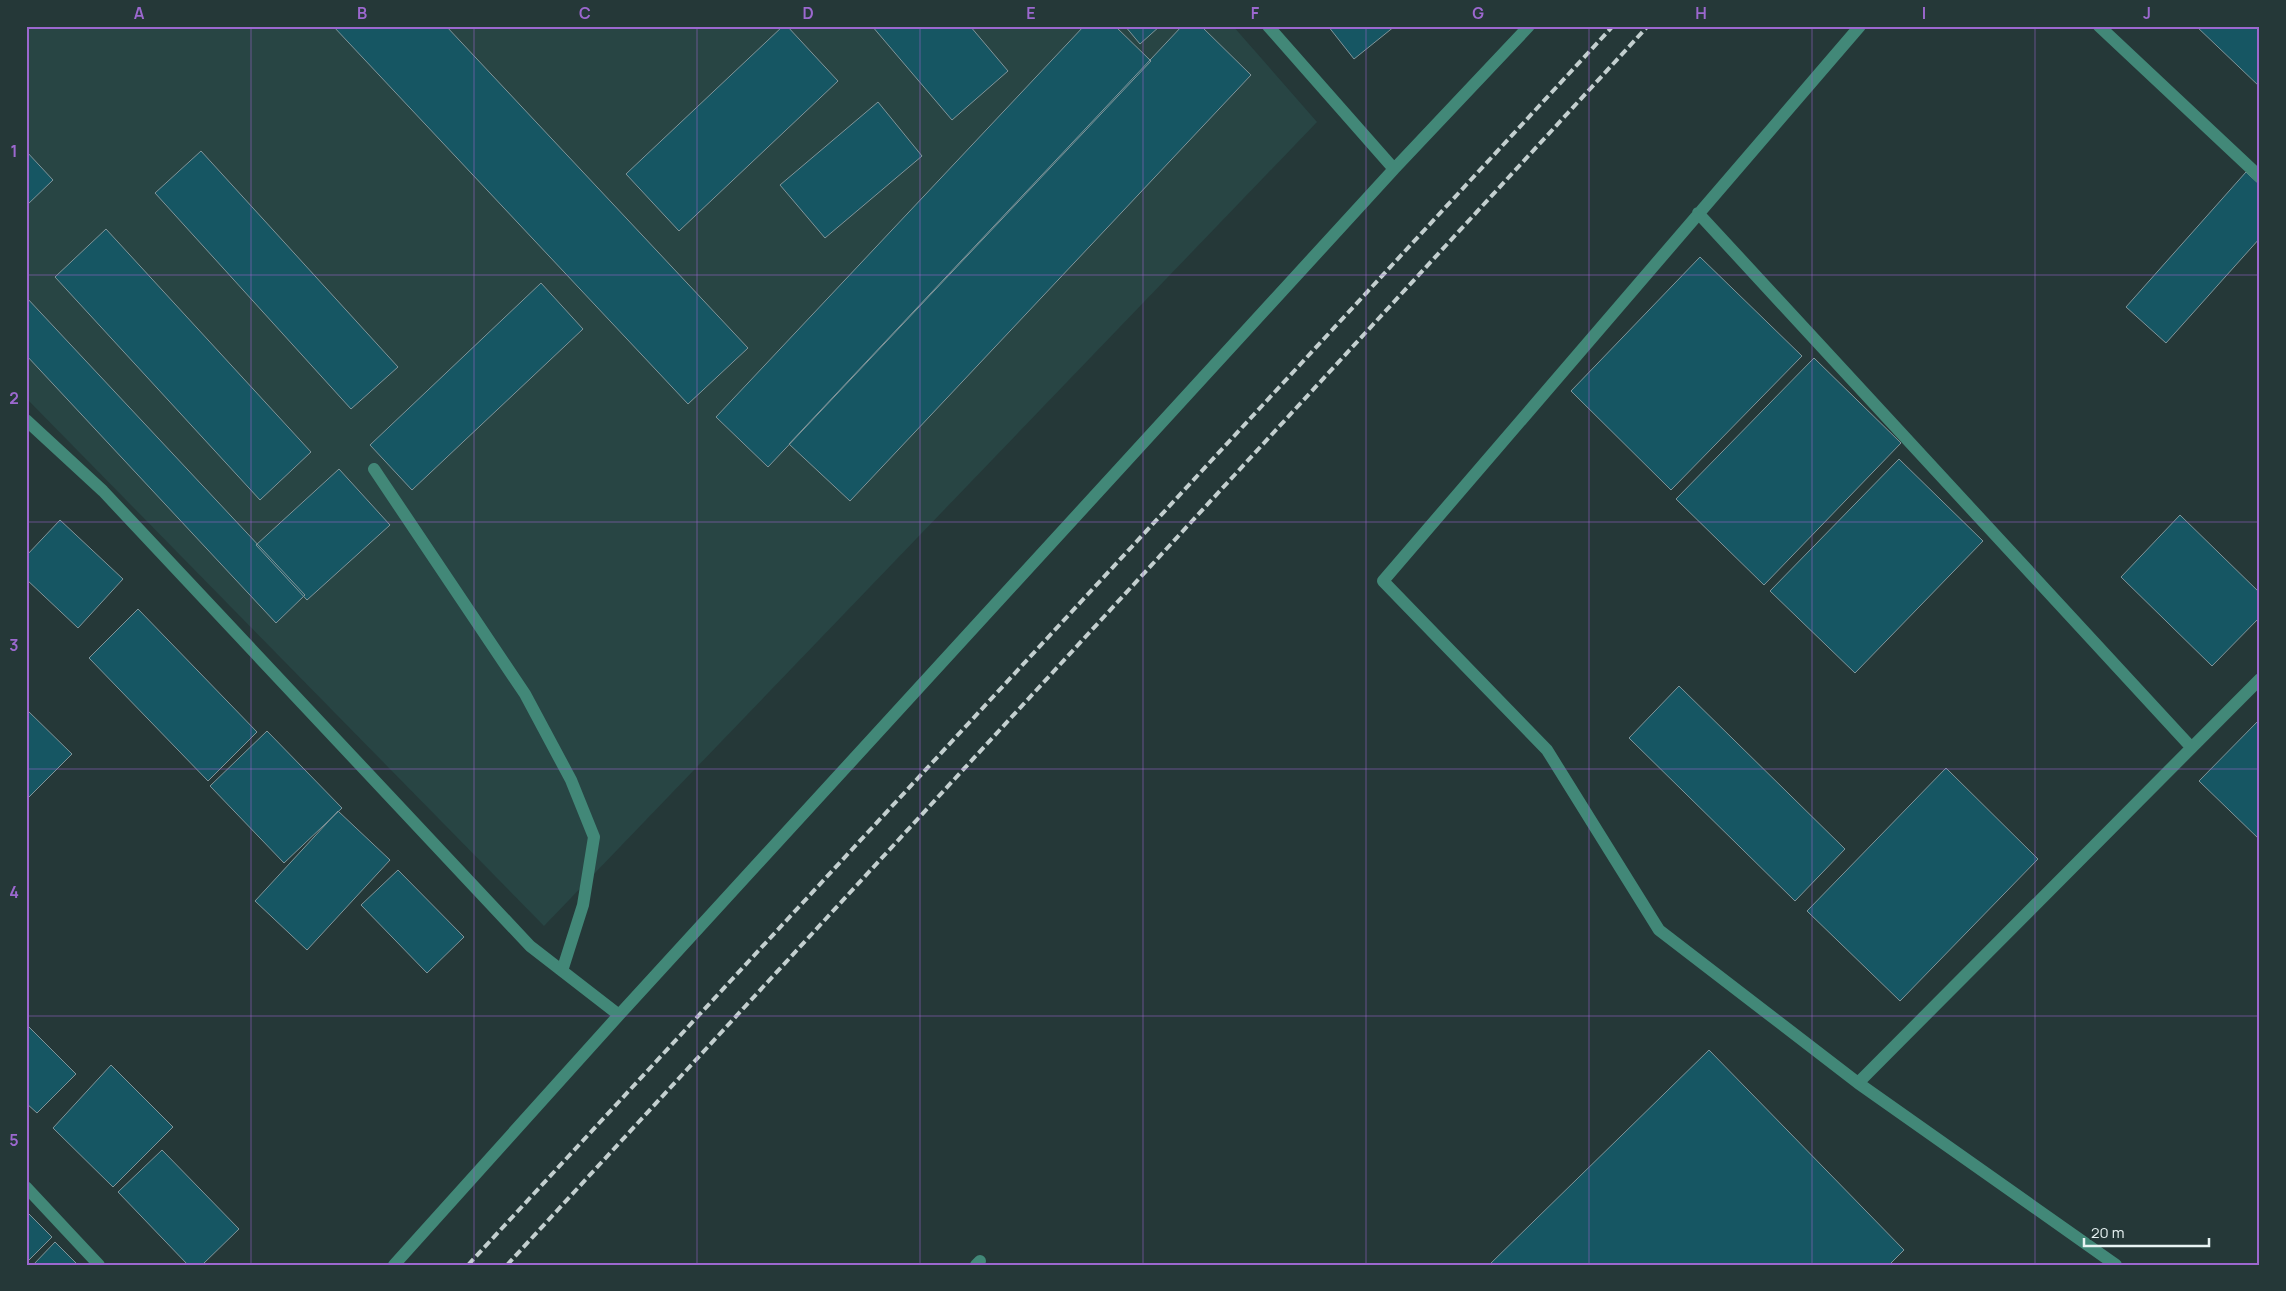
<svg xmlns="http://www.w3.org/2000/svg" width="2286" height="1291" font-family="Manrope,sans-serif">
<rect width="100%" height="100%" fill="#253838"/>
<path fill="#284544" d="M 26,26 L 1233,26 L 1317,122 L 544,926 L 26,398 Z"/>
<path fill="#165663" stroke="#81959a" d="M 333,26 L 446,26 L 748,348 L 688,404 Z
M 783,26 L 787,26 L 838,81 L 679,231 L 626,174 Z
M 872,26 L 970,26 L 1008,71 L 952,120 Z
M 1084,26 L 1115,26 L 1151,61 L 768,467 L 716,417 Z
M 1125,26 L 1160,26 L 1140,44 Z
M 1182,26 L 1201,26 L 1251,75 L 850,501 L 789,444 Z
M 1328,26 L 1395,26 L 1354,59 Z
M 2196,26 L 2260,26 L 2260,87 Z
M 878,102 L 922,156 L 825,238 L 780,185 Z
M 26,151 L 53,180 L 26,206 Z
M 201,151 L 398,367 L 351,409 L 155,193 Z
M 2246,172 L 2260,185 L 2260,238 L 2166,343 L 2126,307 Z
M 106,229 L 311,452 L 260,500 L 55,277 Z
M 1700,257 L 1802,356 L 1671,490 L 1571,391 Z
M 541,283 L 583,329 L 412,490 L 370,445 Z
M 26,297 L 305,595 L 276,623 L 26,355 Z
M 1814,358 L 1901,443 L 1764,585 L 1676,499 Z
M 1899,459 L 1983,541 L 1855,673 L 1770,591 Z
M 339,469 L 390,525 L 307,600 L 256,545 Z
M 2180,515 L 2260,593 L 2260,617 L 2212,666 L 2121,577 Z
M 60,520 L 123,579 L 78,628 L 26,579 L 26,556 Z
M 138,609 L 257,732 L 208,781 L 89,658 Z
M 1679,686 L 1845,849 L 1795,901 L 1629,738 Z
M 26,709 L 72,754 L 26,800 Z
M 2260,719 L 2260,840 L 2199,781 Z
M 267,731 L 342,808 L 284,863 L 210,786 Z
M 1946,768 L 2038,859 L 1900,1001 L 1807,911 Z
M 338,811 L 390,860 L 307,950 L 255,901 Z
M 398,870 L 464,937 L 427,973 L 361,905 Z
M 26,1024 L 76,1074 L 37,1113 L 26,1103 Z
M 1709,1050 L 1904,1250 L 1889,1265 L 1489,1265 Z
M 111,1065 L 173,1127 L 113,1187 L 53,1128 Z
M 162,1150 L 239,1229 L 202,1265 L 188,1265 L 118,1192 Z
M 26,1211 L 52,1237 L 26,1263 Z
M 55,1242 L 78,1265 L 33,1265 Z"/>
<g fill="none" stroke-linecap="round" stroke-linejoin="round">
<path stroke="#428878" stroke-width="12" d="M 1860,26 L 1383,581 L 1547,750 L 1659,930 L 1858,1083 L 2116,1265
M 2099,26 L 2260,177
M 1394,169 L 1529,26
M 1698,213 L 2191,747
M 26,420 L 103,491 L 530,946 L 619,1015 L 1394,169 L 1268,26
M 374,469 L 525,694 L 571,780 L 594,837 L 583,905 L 562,971
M 1858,1083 L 2260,679
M 26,1187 L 99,1265
M 394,1265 L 619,1015
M 976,1265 L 980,1261"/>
<path stroke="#c3cfcf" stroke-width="4" stroke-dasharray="8 4" stroke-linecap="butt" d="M 468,1265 L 1613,26
M 507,1265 L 1648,26"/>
</g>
<path fill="none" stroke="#9c68cf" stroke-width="1" stroke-opacity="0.55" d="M 251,26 L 251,1265M 474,26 L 474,1265M 697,26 L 697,1265M 920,26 L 920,1265M 1143,26 L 1143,1265M 1366,26 L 1366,1265M 1589,26 L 1589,1265M 1812,26 L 1812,1265M 2035,26 L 2035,1265M 26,275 L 2260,275M 26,522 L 2260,522M 26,769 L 2260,769M 26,1016 L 2260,1016"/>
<rect width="2286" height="1291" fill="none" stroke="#253838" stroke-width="55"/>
<path d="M2084 1238v8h125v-8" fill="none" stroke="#e8f3f3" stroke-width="2.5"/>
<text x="2091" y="1238" font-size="15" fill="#e8f3f3" stroke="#253838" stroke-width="4" paint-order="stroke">20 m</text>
<rect x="28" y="28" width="2230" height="1236" fill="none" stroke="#9c68cf" stroke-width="2"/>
<g font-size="16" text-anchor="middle" font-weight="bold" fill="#9c68cf">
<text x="139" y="19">A</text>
<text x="362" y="19">B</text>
<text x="585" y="19">C</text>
<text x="808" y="19">D</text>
<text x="1031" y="19">E</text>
<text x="1255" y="19">F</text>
<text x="1478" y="19">G</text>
<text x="1701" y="19">H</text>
<text x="1924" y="19">I</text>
<text x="2147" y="19">J</text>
<text x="14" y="157">1</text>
<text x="14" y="404">2</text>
<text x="14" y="651">3</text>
<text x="14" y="898">4</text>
<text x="14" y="1146">5</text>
</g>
</svg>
